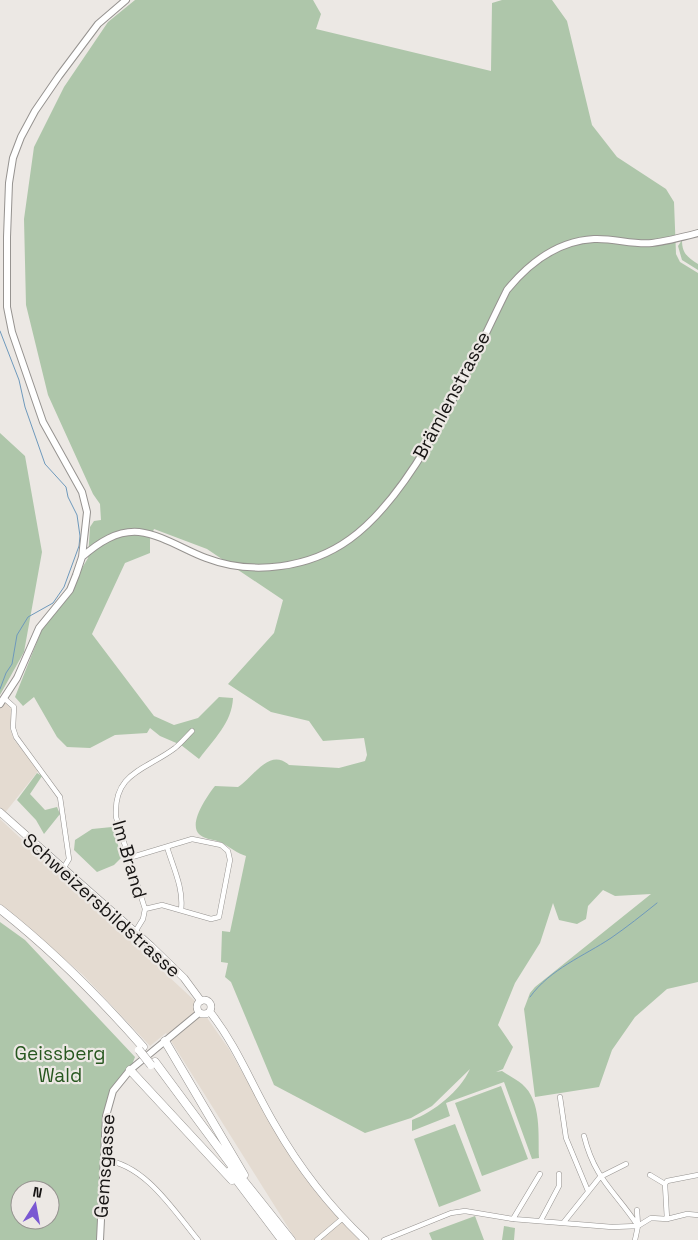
<svg xmlns="http://www.w3.org/2000/svg" width="698" height="1240" font-family="'Space Grotesk',sans-serif">
<rect width="100%" height="100%" fill="#ece8e4"/>
<path fill="#e4dbd1" d="M 6,702 L 13,710 L 10,728 L 14,740 L 39,770 L 0,819 L 196,1002 L 229,1049 L 292,1160 L 331,1210 L 359,1240 L 296,1240 L 166,1033 L 150,1046 L 83,975 L 0,904 L 0,708 Z"/>
<path fill="#aec6aa" fill-rule="evenodd" d="M 135,0 L 313,0 L 321,14 L 316,29 L 491,71 L 492,3 L 502,0 L 552,0 L 567,21 L 592,125 L 617,157 L 666,189 L 674,202 L 676,254 L 680,262 L 698,273 L 698,982 L 667,989 L 635,1017 L 612,1050 L 599,1087 L 535,1097 L 524,1009 L 530,993 L 535,987 L 651,894 L 615,896 L 603,890 L 588,906 L 586,919 L 577,924 L 559,920 L 553,903 L 540,943 L 515,983 L 498,1025 L 513,1047 L 503,1069 L 496,1072 L 502,1071 C 508,1075 516,1079 522,1084 C 542,1101 538,1135 539,1158 L 532,1159 L 504,1082 L 446,1103 L 450,1116 L 412,1131 L 412,1120 C 434,1112 460,1091 470,1069 L 432,1106 L 411,1118 L 365,1133 L 274,1085 L 231,982 L 225,977 L 228,963 L 221,962 L 222,931 L 230,932 L 246,856 C 237,853 231,848 222,843 C 215,839 206,840 200,835 C 187,825 207,796 215,786 L 238,787 C 253,778 269,747 289,765 L 339,768 L 365,761 L 367,755 L 364,738 L 323,741 L 309,721 L 271,712 L 228,684 L 274,633 L 283,600 L 207,549 L 154,529 L 150,539 L 150,553 L 125,563 L 92,634 L 154,716 L 174,725 L 198,718 L 219,697 L 233,698 C 232,723 213,740 199,759 L 181,745 L 160,736 L 150,728 L 147,733 L 115,735 L 90,748 L 67,747 L 57,737 L 34,697 L 23,706 L 15,697 L 42,629 L 60,605 L 88,558 L 90,527 L 94,521 L 101,520 L 100,504 L 93,494 L 48,395 L 26,305 L 24,219 L 34,147 L 64,87 L 108,22 Z
M 682,240 C 682,253 687,257 698,264 L 698,270 L 682,260 L 678,246 Z
M 0,433 L 25,456 L 42,552 L 24,652 L 0,695 Z
M 37,773 L 42,776 L 30,794 L 45,810 L 57,807 L 60,814 L 44,834 L 36,820 L 17,800 Z
M 112,827 L 122,857 L 114,865 L 97,872 L 74,850 L 75,840 L 92,829 Z
M 0,922 L 25,940 L 135,1057 L 130,1070 L 110,1100 L 100,1240 L 0,1240 ZM 20,1190 L 50,1190 L 50,1220 L 20,1220 Z
M 501,1086 L 528,1159 L 482,1176 L 455,1103 Z
M 455,1124 L 481,1191 L 439,1207 L 414,1139 Z
M 475,1216 L 484,1240 L 432,1240 L 429,1233 Z
M 504,1226 L 515,1228 L 514,1240 L 502,1240 Z"/>
<g fill="none" stroke-linecap="round" stroke-linejoin="round">
<path stroke="#6e99bc" stroke-width="1" d="M 0,331 L 19,380 L 25,407 L 45,464 L 66,487 L 68,497 L 77,515 L 80,536 L 79,546 L 64,587 L 53,603 L 28,617 L 17,635 L 12,664 L 6,673 L 0,689
M 530,997 C 550,969 584,956 611,938 C 627,927 642,915 657,903"/>
<defs>
<path id="street" d="M 5,699 L 14,707 L 13,728 L 16,737 L 60,797 L 69,859 L 63,869
M 167,847 C 173,867 184,889 181,910
M 129,858 L 192,839 L 221,845 L 228,851 L 230,860 L 219,917 L 211,919 L 162,905 L 145,909
M 135,932 L 143,919 L 145,909 L 116,817 C 113,772 146,770 175,748 C 181,743 187,736 192,731
M 560,1097 L 566,1138 L 588,1191
M 584,1136 C 595,1180 615,1191 638,1226
M 104,1160 C 145,1164 174,1211 198,1240
M 650,1175 L 665,1184
M 513,1219 L 540,1174
M 667,1219 L 665,1184 L 667,1181 L 698,1175
M 541,1220 L 559,1186 L 559,1174
M 564,1222 L 600,1177 L 626,1164
M 638,1226 L 651,1218 L 667,1219 L 687,1214 L 698,1215
M 317,1240 L 343,1218
M 384,1240 L 451,1213 L 465,1211 L 513,1219 L 612,1227 L 638,1226
M 635,1240 L 638,1226 L 637,1210"/>
<path id="secondary" d="M 82,557 C 98,543 117,530 139,532 C 163,535 184,550 206,558 C 253,576 310,568 350,539 C 417,491 470,364 507,290 C 529,263 557,241 594,239 C 614,238 633,245 652,243 C 668,241 683,237 698,233
M 0,704 L 17,678 L 39,628 L 70,590 L 76,575 L 82,557 L 87,512 L 82,492 L 43,422 L 12,332 L 7,307 L 7,237 L 9,183 L 13,158 L 21,137 L 35,111 L 59,76 L 98,24 L 126,0
M 100,1240 L 106,1116 L 113,1091 L 130,1070 L 199,1013"/>
<path id="primary" d="M 0,812 L 151,946 L 184,978 L 201,1001
M197 1007a7 7 0 1 1 14 0a7 7 0 1 1-14 0Z
M 210,1012 C 237,1046 253,1088 275,1125 C 299,1167 330,1207 365,1240"/>
<path id="highway" d="M 0,909 C 52,950 99,997 143,1047
M 165,1041 L 244,1175
M 155,1062 L 235,1170 L 291,1240
M 130,1070 L 232,1180
M 230,1171 L 282,1240"/>
</defs>
<use href="#street" stroke="#969390" stroke-width="5.5"/>
<use href="#secondary" stroke="#969390" stroke-width="8"/>
<use href="#primary" stroke="#969390" stroke-width="8"/>
<use href="#highway" stroke="#969390" stroke-width="9"/>
<use href="#street" stroke="#fff" stroke-width="4.5"/>
<use href="#secondary" stroke="#fff" stroke-width="6"/>
<use href="#primary" stroke="#fff" stroke-width="7"/>
<use href="#highway" stroke="#fff" stroke-width="8"/>
<defs>
<path id="highway-bridge" d="M 139,1050 L 151,1065"/>
</defs>
<use href="#highway-bridge" stroke="#969390" stroke-width="9" stroke-linecap="butt"/>
<use href="#highway-bridge" stroke="#fff" stroke-width="8"/>
</g>
<g text-anchor="middle" stroke-width="4.5" stroke-linejoin="round" paint-order="stroke">
<g font-size="19" fill="#161413" stroke="#ece8e4">
<text transform="translate(451 395) rotate(-62)" y="7">Brämlenstrasse</text>
<text transform="translate(130 859) rotate(74)" y="7">Im Brand</text>
<text transform="translate(102 905) rotate(42)" y="7">Schweizersbildstrasse</text>
<text transform="translate(104 1166) rotate(-86)" y="7">Gemsgasse</text>
</g>
<g font-size="19" fill="#27571f" stroke="#ece8e4">
<text x="60" y="1060">Geissberg<tspan x="60" dy="22">Wald</tspan></text>
</g>
</g>
<g transform="translate(35 1205) rotate(11)"><circle r="24" fill="#ece8e4" stroke="#969390"/>
<path d="M0-4L9 19L0 12L-9 19Z" fill="#7a58d2"/>
<text y="-8" font-size="14" font-weight="bold" text-anchor="middle" fill="#161413">N</text>
</g>
</svg>
